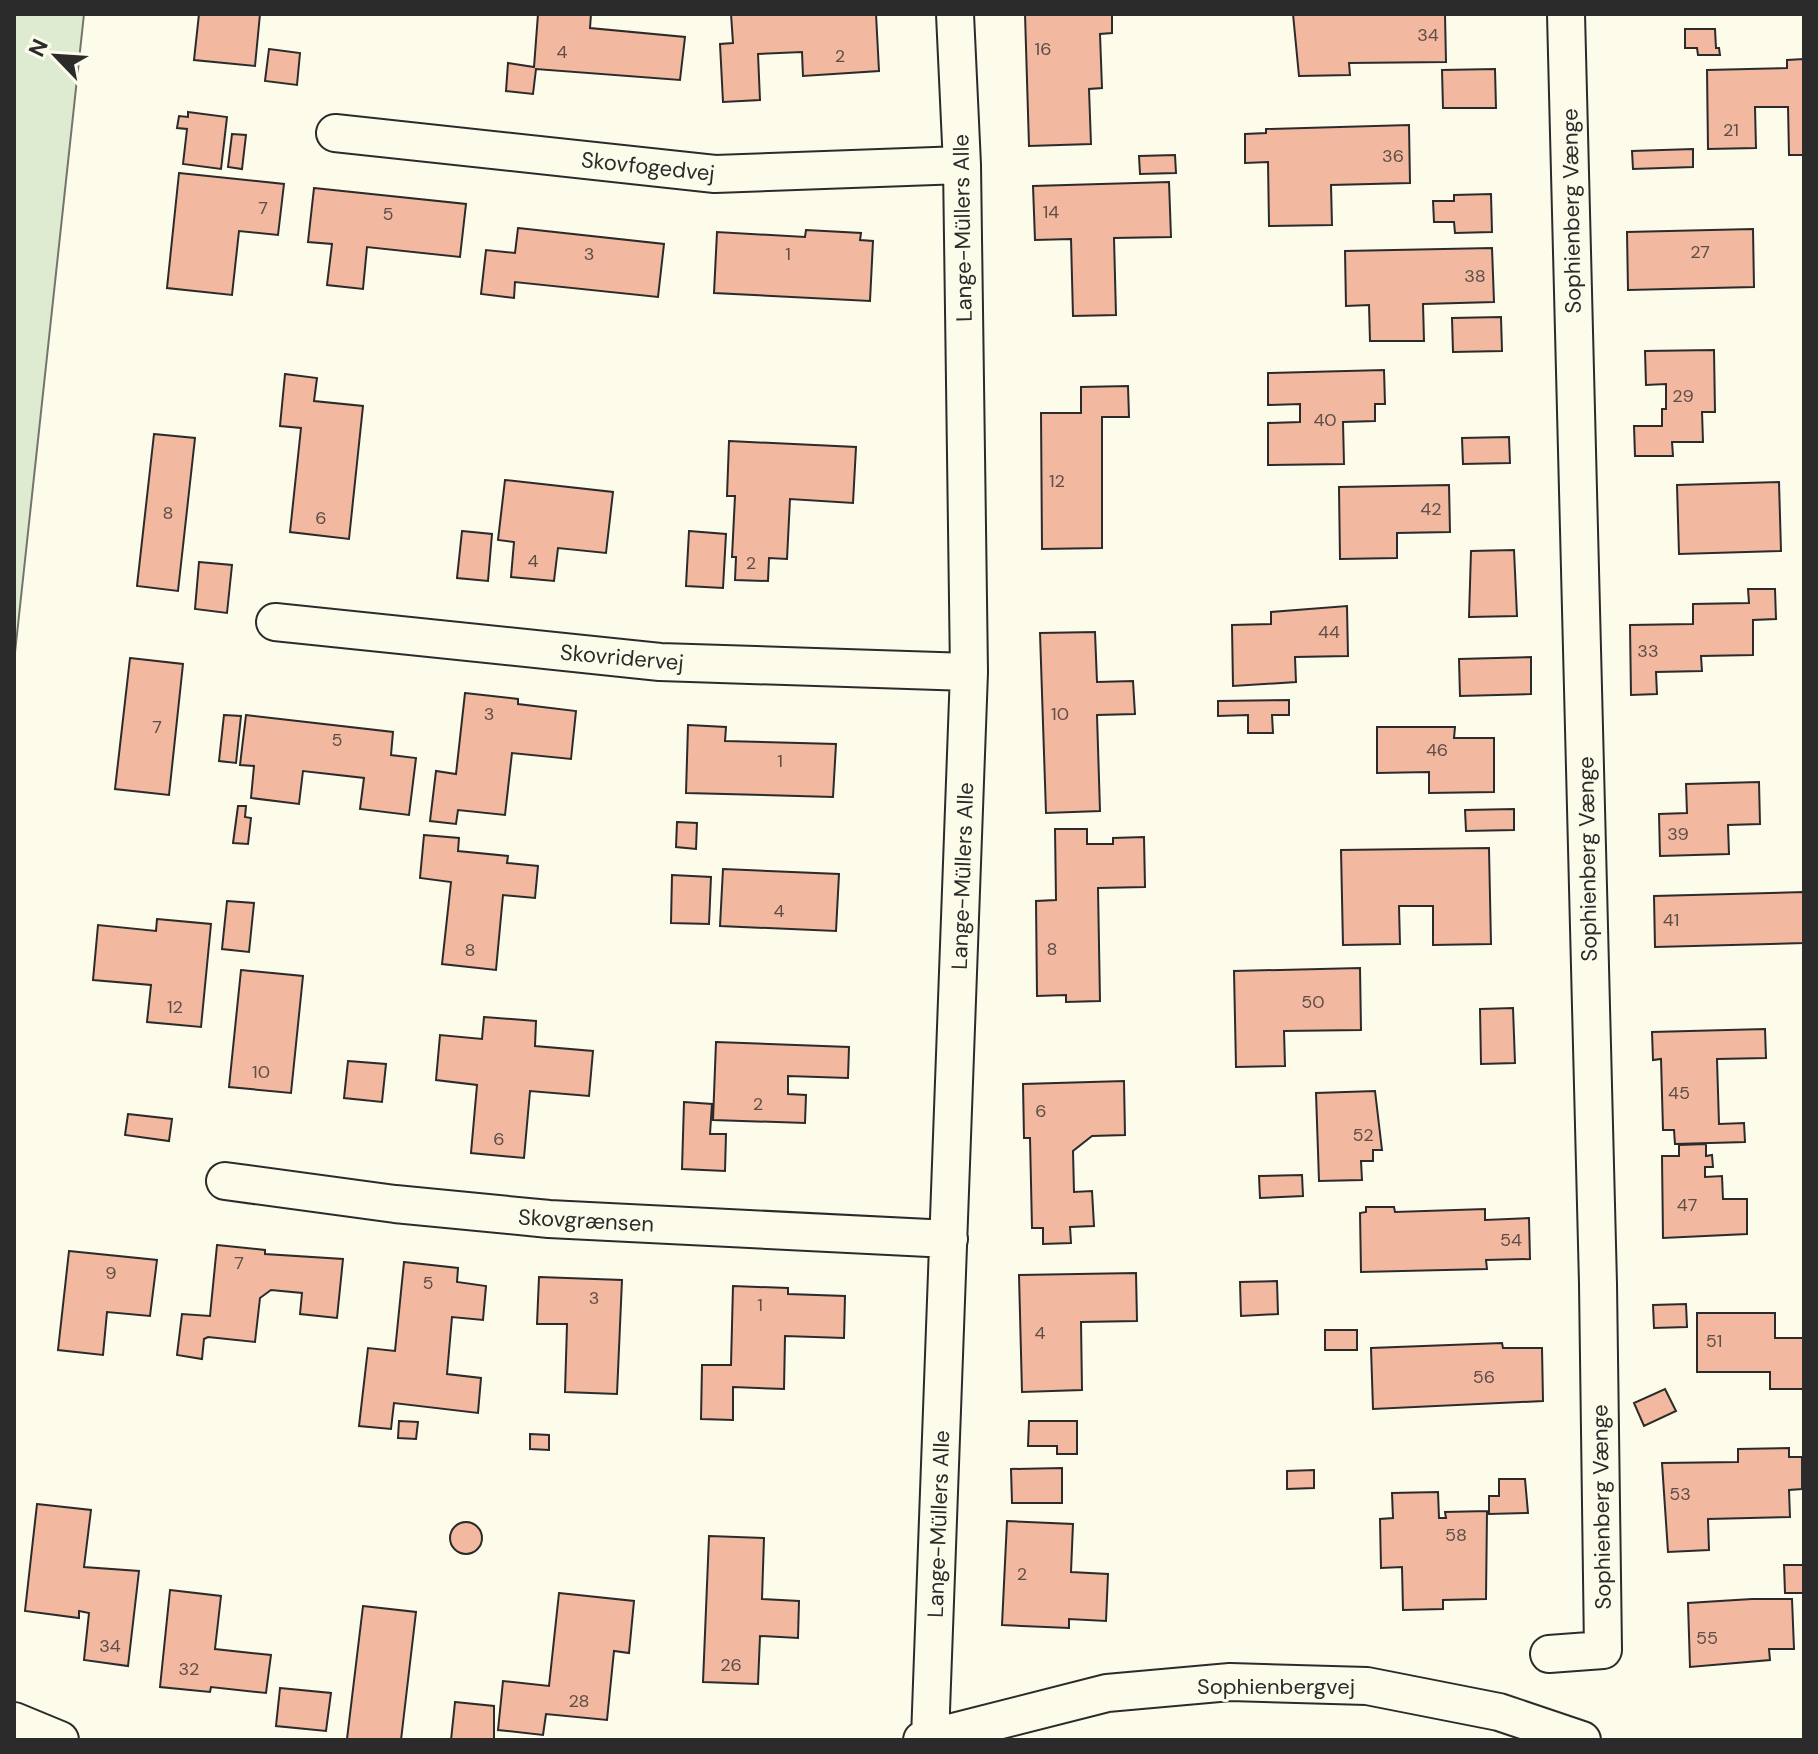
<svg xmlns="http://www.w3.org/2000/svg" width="1818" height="1754" font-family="'DM Sans',sans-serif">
<rect width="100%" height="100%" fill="#fdfbea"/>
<path fill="#deebd1" stroke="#74746e" stroke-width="2" d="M 14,14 L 84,14 L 14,662 Z"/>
<path fill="#f2b8a0" stroke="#2b2b2b" stroke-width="2" d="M 199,14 L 260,14 L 255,66 L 194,60 Z
M 538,14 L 591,14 L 590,28 L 685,37 L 680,80 L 536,69 L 533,94 L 506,91 L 508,63 L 534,67 Z
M 731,14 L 876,14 L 879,71 L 803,76 L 802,52 L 758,54 L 760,100 L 723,102 L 720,44 L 733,43 Z
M 1025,14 L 1112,14 L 1112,33 L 1100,34 L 1102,88 L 1089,89 L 1091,144 L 1029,146 Z
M 1293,14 L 1445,14 L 1446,62 L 1349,63 L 1350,75 L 1299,76 Z
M 1685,29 L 1715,29 L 1716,48 L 1719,48 L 1720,55 L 1698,55 L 1697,48 L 1685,48 Z
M 269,49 L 300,53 L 297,85 L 265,81 Z
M 1804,59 L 1804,155 L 1789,155 L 1788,107 L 1755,107 L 1756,148 L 1708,149 L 1707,70 L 1787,68 L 1787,60 Z
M 1495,69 L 1496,108 L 1443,108 L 1442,70 Z
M 188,112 L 227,117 L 221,169 L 183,164 L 187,129 L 177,128 L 179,116 L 188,117 Z
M 1409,125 L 1410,183 L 1331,185 L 1332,225 L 1269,226 L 1268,162 L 1245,163 L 1245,134 L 1266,133 L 1266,129 Z
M 232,134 L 246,135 L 242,169 L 228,167 Z
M 1693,149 L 1693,167 L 1633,169 L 1632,151 Z
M 1175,155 L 1176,173 L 1140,174 L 1139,156 Z
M 179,173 L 284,184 L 278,235 L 239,231 L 232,295 L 167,288 Z
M 1169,182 L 1171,237 L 1114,238 L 1116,315 L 1073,316 L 1071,239 L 1035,240 L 1033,186 Z
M 314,188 L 466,204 L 460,257 L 367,247 L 363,289 L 327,285 L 332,244 L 308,242 Z
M 1491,194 L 1492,232 L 1455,233 L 1454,222 L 1434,222 L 1433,201 L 1454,201 L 1454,195 Z
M 518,228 L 664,244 L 658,297 L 515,282 L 514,298 L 481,294 L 486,250 L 515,253 Z
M 1753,229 L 1754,287 L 1628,290 L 1627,232 Z
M 806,230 L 861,233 L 860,240 L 873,241 L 870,301 L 714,293 L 717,232 L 805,237 Z
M 1492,248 L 1494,302 L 1423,304 L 1424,341 L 1370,341 L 1369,305 L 1346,306 L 1345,251 Z
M 1501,317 L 1502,351 L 1453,352 L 1452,318 Z
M 1714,350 L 1715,412 L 1702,412 L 1703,442 L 1672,442 L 1673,456 L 1635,456 L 1634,426 L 1662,426 L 1662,409 L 1666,409 L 1666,384 L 1646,385 L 1645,351 Z
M 1384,370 L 1385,404 L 1375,404 L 1375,421 L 1343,422 L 1344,464 L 1268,465 L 1268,423 L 1300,422 L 1300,404 L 1268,405 L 1268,373 Z
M 285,374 L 317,378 L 314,401 L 363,406 L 349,539 L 290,532 L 301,428 L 280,426 Z
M 1128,386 L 1129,417 L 1102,417 L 1102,548 L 1042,549 L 1041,413 L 1081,413 L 1081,387 Z
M 154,434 L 195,438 L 178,591 L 137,586 Z
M 1509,437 L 1510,463 L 1463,464 L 1462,438 Z
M 729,441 L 856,447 L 853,503 L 790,499 L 787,559 L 769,558 L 768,581 L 735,580 L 736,557 L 732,557 L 735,496 L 727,496 Z
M 505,480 L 613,492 L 606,553 L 558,548 L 554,581 L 511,577 L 514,542 L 498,540 Z
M 1779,482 L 1781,551 L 1679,554 L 1677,485 Z
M 1449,485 L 1450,532 L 1397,533 L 1397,558 L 1340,559 L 1339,487 Z
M 462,531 L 492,534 L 488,581 L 457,578 Z
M 689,531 L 726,534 L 723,588 L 686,586 Z
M 1514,550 L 1517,616 L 1469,617 L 1471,551 Z
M 199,562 L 232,565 L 227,613 L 195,609 Z
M 1748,589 L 1775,589 L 1776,619 L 1753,620 L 1753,655 L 1701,656 L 1702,671 L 1656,672 L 1657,694 L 1631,695 L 1630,625 L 1693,624 L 1693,604 L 1749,603 Z
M 1347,606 L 1348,656 L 1295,657 L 1296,682 L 1233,686 L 1232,625 L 1271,624 L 1271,612 Z
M 1095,632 L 1097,682 L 1133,681 L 1135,714 L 1097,715 L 1100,811 L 1046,813 L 1040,633 Z
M 1531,657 L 1531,694 L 1460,696 L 1459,659 Z
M 130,658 L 183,664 L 169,795 L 115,789 Z
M 465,693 L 518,699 L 518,704 L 576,711 L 571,759 L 512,753 L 505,815 L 458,810 L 456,824 L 430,821 L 436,771 L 456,774 Z
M 1289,700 L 1289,715 L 1272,715 L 1273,733 L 1248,733 L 1248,715 L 1218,716 L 1218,701 Z
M 224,715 L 241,716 L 236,763 L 219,761 Z
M 246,715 L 393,732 L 391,755 L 416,758 L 409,815 L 360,809 L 364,778 L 303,771 L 299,804 L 251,798 L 254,766 L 240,765 Z
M 688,725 L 726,727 L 725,741 L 836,744 L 833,797 L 686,793 Z
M 1377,727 L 1455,727 L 1454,738 L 1494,738 L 1494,792 L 1429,793 L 1429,772 L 1377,773 Z
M 1759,782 L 1760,824 L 1728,825 L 1729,854 L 1660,856 L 1659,814 L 1687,813 L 1686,784 Z
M 238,806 L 246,806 L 245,817 L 251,818 L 248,844 L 233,843 Z
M 1514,809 L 1514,830 L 1466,831 L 1465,810 Z
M 677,822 L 697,823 L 696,849 L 676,847 Z
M 1055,829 L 1087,829 L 1087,844 L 1113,844 L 1113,838 L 1144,837 L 1145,887 L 1098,888 L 1100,1001 L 1066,1002 L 1066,995 L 1037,996 L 1036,901 L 1056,900 Z
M 424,835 L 459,838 L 458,851 L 508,856 L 507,863 L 538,866 L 535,898 L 503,895 L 496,970 L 442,964 L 451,882 L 420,878 Z
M 1489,848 L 1491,944 L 1433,945 L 1433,906 L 1399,906 L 1400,944 L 1343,945 L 1341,850 Z
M 723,869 L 839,874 L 836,931 L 720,926 Z
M 672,875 L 711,877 L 709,924 L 671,923 Z
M 1804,892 L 1804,943 L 1655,947 L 1654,896 Z
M 227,901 L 254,903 L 249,952 L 222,949 Z
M 157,919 L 211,924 L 201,1027 L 147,1022 L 151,985 L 93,980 L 98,925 L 156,931 Z
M 1360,968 L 1361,1030 L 1284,1031 L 1285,1066 L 1236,1067 L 1234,971 Z
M 241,970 L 303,976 L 291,1093 L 229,1087 Z
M 1513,1008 L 1515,1063 L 1481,1064 L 1480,1009 Z
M 484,1017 L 536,1021 L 535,1046 L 593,1051 L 589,1096 L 530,1091 L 524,1158 L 471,1153 L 477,1085 L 436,1080 L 440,1035 L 482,1039 Z
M 1765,1029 L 1766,1058 L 1717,1059 L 1719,1124 L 1744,1123 L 1745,1142 L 1675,1144 L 1674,1130 L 1663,1130 L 1661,1059 L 1653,1060 L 1652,1032 Z
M 716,1042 L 849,1047 L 848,1078 L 788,1076 L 788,1094 L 806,1095 L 805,1123 L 713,1120 Z
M 348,1061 L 386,1064 L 382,1102 L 344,1098 Z
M 1124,1081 L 1125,1135 L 1092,1136 L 1073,1151 L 1074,1192 L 1092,1191 L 1094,1226 L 1070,1227 L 1071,1243 L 1043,1244 L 1043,1228 L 1032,1228 L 1030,1138 L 1024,1138 L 1023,1084 Z
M 1375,1091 L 1382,1150 L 1373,1150 L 1373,1161 L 1361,1161 L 1362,1180 L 1319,1181 L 1316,1093 Z
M 684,1102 L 712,1104 L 710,1134 L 726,1134 L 725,1171 L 682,1169 Z
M 128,1114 L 172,1119 L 169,1141 L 125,1135 Z
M 1706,1144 L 1706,1156 L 1712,1155 L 1713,1167 L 1705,1167 L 1705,1177 L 1722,1176 L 1723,1199 L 1747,1199 L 1747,1234 L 1663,1238 L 1662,1156 L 1679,1156 L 1679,1145 Z
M 1302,1175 L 1303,1196 L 1260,1198 L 1259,1176 Z
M 1366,1207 L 1394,1207 L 1395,1212 L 1485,1209 L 1485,1220 L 1529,1218 L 1530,1259 L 1486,1260 L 1487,1269 L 1361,1272 L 1360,1213 L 1366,1212 Z
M 217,1245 L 265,1250 L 265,1254 L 343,1259 L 337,1318 L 300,1314 L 302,1293 L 271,1290 L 260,1298 L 255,1342 L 208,1337 L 204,1339 L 202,1359 L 177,1355 L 182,1314 L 210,1316 Z
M 69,1251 L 157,1260 L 150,1316 L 107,1312 L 103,1355 L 58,1350 Z
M 404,1262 L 458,1268 L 457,1282 L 486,1286 L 483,1320 L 452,1317 L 447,1374 L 481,1378 L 478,1413 L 394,1403 L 391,1429 L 359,1426 L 368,1348 L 395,1351 Z
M 1136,1273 L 1137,1321 L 1081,1322 L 1082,1390 L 1022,1392 L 1019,1275 Z
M 539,1277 L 622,1280 L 617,1394 L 565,1392 L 567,1324 L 537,1324 Z
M 1277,1281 L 1278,1314 L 1241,1316 L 1240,1282 Z
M 733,1286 L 788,1288 L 788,1294 L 845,1296 L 844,1338 L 785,1336 L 784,1389 L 733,1387 L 733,1420 L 701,1419 L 702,1365 L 731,1365 Z
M 1686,1304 L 1687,1327 L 1654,1328 L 1653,1305 Z
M 1697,1313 L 1775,1313 L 1775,1338 L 1804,1338 L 1804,1389 L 1770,1389 L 1770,1372 L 1697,1372 Z
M 1325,1330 L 1357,1330 L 1357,1350 L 1325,1350 Z
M 1502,1343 L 1503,1348 L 1542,1348 L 1543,1401 L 1373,1409 L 1371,1348 Z
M 1665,1389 L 1676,1411 L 1644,1426 L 1634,1403 Z
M 399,1421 L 418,1422 L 416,1439 L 398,1438 Z
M 1029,1421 L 1077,1421 L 1077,1454 L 1057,1454 L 1057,1446 L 1028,1446 Z
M 530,1434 L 549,1435 L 549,1450 L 530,1449 Z
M 1789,1448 L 1789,1457 L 1802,1457 L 1802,1489 L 1789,1490 L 1790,1517 L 1708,1519 L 1709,1550 L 1668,1552 L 1662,1463 L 1738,1462 L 1738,1449 Z
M 1062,1468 L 1062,1503 L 1012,1503 L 1011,1469 Z
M 1314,1470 L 1314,1488 L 1287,1489 L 1287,1471 Z
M 1499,1479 L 1525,1479 L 1528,1513 L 1489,1514 L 1489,1496 L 1499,1496 Z
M 1438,1492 L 1439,1518 L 1446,1518 L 1445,1512 L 1487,1511 L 1486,1599 L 1443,1600 L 1443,1609 L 1403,1610 L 1402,1567 L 1381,1568 L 1380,1519 L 1393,1518 L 1392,1493 Z
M 37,1504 L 91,1510 L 84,1567 L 139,1571 L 128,1666 L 84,1660 L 89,1613 L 79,1611 L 79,1618 L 25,1611 Z
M 1007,1521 L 1073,1524 L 1071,1572 L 1108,1574 L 1106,1621 L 1069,1619 L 1069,1628 L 1002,1625 Z
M450 1538a16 16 0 1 1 32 0a16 16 0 1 1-32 0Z
M 709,1536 L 764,1538 L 762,1599 L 799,1601 L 798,1638 L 760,1636 L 758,1684 L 703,1682 Z
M 1784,1565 L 1804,1565 L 1804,1593 L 1785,1593 Z
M 170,1590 L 221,1596 L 215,1649 L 271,1655 L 266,1693 L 211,1687 L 210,1692 L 160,1687 Z
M 559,1593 L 634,1601 L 629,1653 L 614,1651 L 607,1720 L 546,1714 L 543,1735 L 498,1730 L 503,1681 L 549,1686 Z
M 1752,1599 L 1792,1599 L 1794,1649 L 1769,1649 L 1770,1660 L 1690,1667 L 1688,1603 Z
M 363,1606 L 416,1612 L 401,1740 L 347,1739 Z
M 280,1688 L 331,1693 L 326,1731 L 276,1726 Z
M 455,1702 L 494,1706 L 494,1740 L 451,1740 Z"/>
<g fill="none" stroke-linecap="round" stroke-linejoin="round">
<defs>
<path id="minor" d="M 335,133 L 715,174 L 962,165
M 275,622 L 660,662 L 969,672
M 225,1181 L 395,1204 L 549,1219 L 949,1239
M 1549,1654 L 1603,1650 L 1598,1284 L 1566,14
M 14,1721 L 60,1740
M 930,1738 L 969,672 L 962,165 L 955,14
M 922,1740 L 1107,1693 L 1230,1682 L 1367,1686 L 1499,1712 L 1582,1740"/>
</defs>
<use href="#minor" stroke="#2b2b2b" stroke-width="40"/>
<use href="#minor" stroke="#fdfbea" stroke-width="36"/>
</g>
<g text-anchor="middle" stroke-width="6" stroke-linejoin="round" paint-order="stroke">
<g font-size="18" fill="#5d4e48">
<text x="1428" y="41">34</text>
<text x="1043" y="55">16</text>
<text x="562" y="58">4</text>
<text x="840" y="62">2</text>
<text x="1731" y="136">21</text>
<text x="1393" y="162">36</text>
<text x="263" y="214">7</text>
<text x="1051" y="218">14</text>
<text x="388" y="220">5</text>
<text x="1700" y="258">27</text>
<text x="589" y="260">3</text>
<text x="788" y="260">1</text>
<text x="1475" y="282">38</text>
<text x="1683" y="402">29</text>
<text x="1325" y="426">40</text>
<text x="1057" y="487">12</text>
<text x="1431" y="515">42</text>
<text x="168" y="519">8</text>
<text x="321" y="524">6</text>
<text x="533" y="567">4</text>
<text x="751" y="569">2</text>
<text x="1329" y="638">44</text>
<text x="1648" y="657">33</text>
<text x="489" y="720">3</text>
<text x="1060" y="720">10</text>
<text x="157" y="733">7</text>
<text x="337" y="746">5</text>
<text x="1437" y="756">46</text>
<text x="780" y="767">1</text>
<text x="1678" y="840">39</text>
<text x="779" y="917">4</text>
<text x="1671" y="926">41</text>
<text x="1052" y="955">8</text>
<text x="470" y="956">8</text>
<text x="1313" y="1008">50</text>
<text x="175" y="1013">12</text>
<text x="261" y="1078">10</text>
<text x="1679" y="1099">45</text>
<text x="758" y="1110">2</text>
<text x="1041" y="1117">6</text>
<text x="1363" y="1141">52</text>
<text x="499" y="1145">6</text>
<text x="1687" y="1211">47</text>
<text x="1511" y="1246">54</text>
<text x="239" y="1269">7</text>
<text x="111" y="1279">9</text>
<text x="428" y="1289">5</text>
<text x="594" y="1304">3</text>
<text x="760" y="1311">1</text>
<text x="1040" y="1339">4</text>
<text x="1714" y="1347">51</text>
<text x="1484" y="1383">56</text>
<text x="1680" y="1500">53</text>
<text x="1456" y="1541">58</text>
<text x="1022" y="1580">2</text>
<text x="1707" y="1644">55</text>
<text x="110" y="1652">34</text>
<text x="731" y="1671">26</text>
<text x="189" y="1675">32</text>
<text x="579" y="1707">28</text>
</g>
<g font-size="22" fill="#2b2b2b" stroke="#fdfbea">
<text transform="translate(648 166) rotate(6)" y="8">Skovfogedvej</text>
<text transform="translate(1571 211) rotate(-91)" y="8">Sophienberg Vænge</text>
<text transform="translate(962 228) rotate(-91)" y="8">Lange-Müllers Alle</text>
<text transform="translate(622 657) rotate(5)" y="8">Skovridervej</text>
<text transform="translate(1587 859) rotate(-91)" y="8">Sophienberg Vænge</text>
<text transform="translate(962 876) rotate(-88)" y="8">Lange-Müllers Alle</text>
<text transform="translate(586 1220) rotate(3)" y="8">Skovgrænsen</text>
<text transform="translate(1601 1507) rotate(-91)" y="8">Sophienberg Vænge</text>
<text transform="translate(938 1524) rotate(-88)" y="8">Lange-Müllers Alle</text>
<text x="1276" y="1694">Sophienbergvej</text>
</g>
</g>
<rect width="1818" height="1754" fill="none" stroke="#2b2b2b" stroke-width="32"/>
<g transform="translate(56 56) rotate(295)" stroke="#fdfbea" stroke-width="6" paint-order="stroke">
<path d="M0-6L14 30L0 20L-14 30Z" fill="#2b2b2b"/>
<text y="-12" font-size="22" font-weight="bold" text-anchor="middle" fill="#2b2b2b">N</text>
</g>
</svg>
